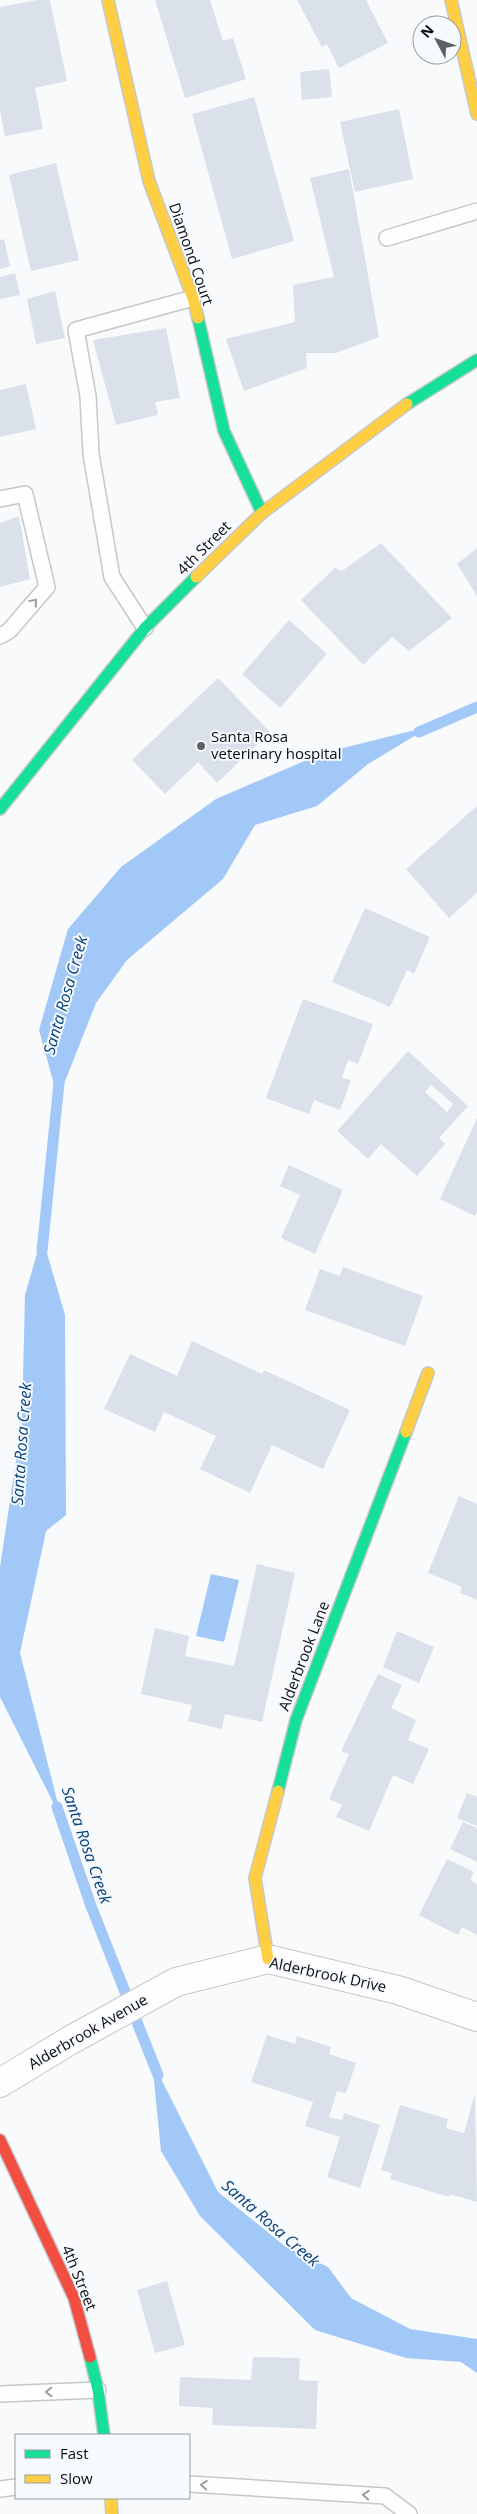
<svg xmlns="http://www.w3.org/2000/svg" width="477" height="2514" font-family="'Open Sans',sans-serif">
<rect width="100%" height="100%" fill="#f8fafc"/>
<path fill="#a2c8f8" d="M 431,726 L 368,764 L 317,806 L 255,825 L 223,879 L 127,960 L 96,1003 L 58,1099 L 39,1030 L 68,929 L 121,867 L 216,799 L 323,753 Z
M 42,1236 L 65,1315 L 66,1515 L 46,1531 L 20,1653 L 62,1820 L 0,1697 L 0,1567 L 22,1421 L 25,1295 Z
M 211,1574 L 239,1580 L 224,1642 L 196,1636 Z
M 152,2061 L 218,2192 L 286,2247 L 328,2267 L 351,2298 L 410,2329 L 477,2339 L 477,2373 L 461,2362 L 406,2358 L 315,2330 L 200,2216 L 161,2151 Z"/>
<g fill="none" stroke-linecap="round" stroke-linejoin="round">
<path stroke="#a2c8f8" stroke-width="11" d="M 419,732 L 477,707
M 42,1251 L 59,1083
M 57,1807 L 91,1906 L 158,2075"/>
</g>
<path fill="#dae1ea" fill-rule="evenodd" d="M 37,0 L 50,0 L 67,81 L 35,88 L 43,129 L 5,136 L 0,110 L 0,7 Z
M 155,0 L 210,0 L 223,41 L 233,38 L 246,79 L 185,98 Z
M 297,0 L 366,0 L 388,43 L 339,68 L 327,44 L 322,47 Z
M 329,69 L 332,97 L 302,100 L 300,72 Z
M 254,97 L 294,241 L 232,259 L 192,114 Z
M 399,109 L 413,179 L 355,192 L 340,122 Z
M 56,163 L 79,260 L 31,271 L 9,175 Z
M 349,169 L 379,337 L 336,353 L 306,353 L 307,368 L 244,391 L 226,339 L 295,322 L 293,285 L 334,277 L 310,178 Z
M 4,239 L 10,266 L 0,269 L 0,240 Z
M 15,273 L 20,295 L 0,299 L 0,277 Z
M 55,291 L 65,338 L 36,344 L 27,299 Z
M 166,328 L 180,398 L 155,402 L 158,415 L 116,425 L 93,340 Z
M 26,384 L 36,429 L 0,437 L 0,390 Z
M 19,516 L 30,579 L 0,587 L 0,523 Z
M 381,543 L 452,618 L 409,651 L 392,637 L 363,665 L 301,600 L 335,568 L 342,571 Z
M 477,548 L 477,596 L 457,564 Z
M 289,620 L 327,654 L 280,708 L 242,674 Z
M 218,678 L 270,732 L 217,783 L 198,762 L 165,794 L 132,760 Z
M 477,806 L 477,893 L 449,918 L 406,869 Z
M 365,908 L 430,937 L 414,974 L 407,970 L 390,1007 L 332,982 Z
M 303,999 L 373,1024 L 358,1064 L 348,1060 L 342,1078 L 351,1080 L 340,1110 L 314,1100 L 309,1114 L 266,1098 Z
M 408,1051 L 468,1106 L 439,1138 L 445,1144 L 417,1176 L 381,1144 L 368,1159 L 337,1131 ZM 431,1085 L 453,1104 L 447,1112 L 425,1092 Z
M 477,1118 L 477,1212 L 475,1216 L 440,1199 Z
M 289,1165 L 343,1190 L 315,1254 L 281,1238 L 300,1195 L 280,1186 Z
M 343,1267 L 423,1296 L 405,1346 L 305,1310 L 320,1269 L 340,1276 Z
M 192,1341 L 262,1374 L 264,1370 L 350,1410 L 323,1469 L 272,1445 L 250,1493 L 200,1469 L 216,1436 L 164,1412 L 155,1432 L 104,1409 L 130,1354 L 177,1376 Z
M 459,1496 L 477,1504 L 477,1600 L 460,1593 L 462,1587 L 428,1573 Z
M 257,1564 L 295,1573 L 262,1722 L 225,1714 L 222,1729 L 188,1721 L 192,1705 L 141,1694 L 155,1628 L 189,1636 L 185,1656 L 234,1666 Z
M 397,1631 L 434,1647 L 419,1683 L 383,1667 Z
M 378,1674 L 402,1685 L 391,1708 L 416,1720 L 408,1740 L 429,1749 L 413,1784 L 393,1775 L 369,1831 L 336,1817 L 342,1805 L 329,1799 L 349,1754 L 341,1751 Z
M 467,1793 L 477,1797 L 477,1826 L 457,1818 Z
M 463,1822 L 477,1828 L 477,1862 L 450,1849 Z
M 447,1859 L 474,1872 L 470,1880 L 477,1884 L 477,1935 L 462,1927 L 458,1935 L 419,1915 Z
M 267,2035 L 295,2044 L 297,2036 L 331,2047 L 329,2054 L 356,2063 L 346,2093 L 337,2091 L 329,2117 L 342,2120 L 344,2113 L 380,2125 L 360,2188 L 327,2177 L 340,2137 L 305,2126 L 313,2102 L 251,2082 Z
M 475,2093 L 477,2202 L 450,2194 L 449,2197 L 390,2179 L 392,2173 L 381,2170 L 400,2105 L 448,2119 L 446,2128 L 464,2133 Z
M 167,2281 L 185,2345 L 155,2353 L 137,2290 Z
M 253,2357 L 300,2358 L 299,2380 L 318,2381 L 316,2429 L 212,2425 L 213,2408 L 179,2406 L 180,2377 L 251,2380 Z"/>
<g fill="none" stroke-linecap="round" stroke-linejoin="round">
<defs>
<path id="lane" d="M 387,238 L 477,211
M 0,499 L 25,494 L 47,587 L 9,631 L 0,636
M 145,628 L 112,577 L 91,454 L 88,396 L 76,330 L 193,298
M 0,2394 L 98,2390
M 189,2484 L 385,2496 L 409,2514
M 0,2489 L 16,2487"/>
<path id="street" d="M 0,2083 L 69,2041 L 176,1982 L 268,1959 L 398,1990 L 477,2017"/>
<path id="fast" d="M 198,318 L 224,431 L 262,513
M 407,404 L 477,360
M 0,809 L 145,628 L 196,577
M 278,1791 L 296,1720 L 406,1432
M 90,2357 L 98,2390 L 104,2435"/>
<path id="slow" d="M 108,0 L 149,181 L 193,298 L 198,318
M 451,0 L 477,114
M 196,577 L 262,513 L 407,404
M 406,1432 L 428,1373
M 268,1959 L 255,1878 L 278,1791
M 111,2498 L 112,2514"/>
<path id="jam" d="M 0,2140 L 74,2298 L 90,2357"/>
</defs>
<use href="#lane" stroke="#c5c7c9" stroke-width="18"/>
<use href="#street" stroke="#c5c7c9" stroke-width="30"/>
<use href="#fast" stroke="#c5c7c9" stroke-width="14"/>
<use href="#slow" stroke="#c5c7c9" stroke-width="14"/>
<use href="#jam" stroke="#c5c7c9" stroke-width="14"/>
<use href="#lane" stroke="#fefeff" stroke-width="15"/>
<use href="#street" stroke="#fefeff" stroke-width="28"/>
<use href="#fast" stroke="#16e098" stroke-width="11"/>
<use href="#slow" stroke="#ffcf43" stroke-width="11"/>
<use href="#jam" stroke="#f24e42" stroke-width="11"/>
</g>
<defs><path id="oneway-chevron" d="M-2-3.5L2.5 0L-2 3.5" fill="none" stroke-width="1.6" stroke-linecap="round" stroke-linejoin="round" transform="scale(1.25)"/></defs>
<g stroke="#9d9e9f">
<use href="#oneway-chevron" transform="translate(34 602) rotate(-50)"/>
<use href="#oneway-chevron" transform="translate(49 2392) rotate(178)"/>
<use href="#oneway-chevron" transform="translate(204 2485) rotate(-176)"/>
<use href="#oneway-chevron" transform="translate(366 2495) rotate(-176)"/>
</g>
<circle fill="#5e6062" stroke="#f6f9fe" stroke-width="2" cx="201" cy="746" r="5"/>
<g text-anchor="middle" stroke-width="4" stroke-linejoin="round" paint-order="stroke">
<g font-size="15" fill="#0b0d0f" stroke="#f6f9fe">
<text transform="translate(191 254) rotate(71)" y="5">Diamond Court</text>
<text transform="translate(204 548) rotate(-45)" y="5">4th Street</text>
<text transform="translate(304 1656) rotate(-69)" y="5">Alderbrook Lane</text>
<text transform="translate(328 1975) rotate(12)" y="5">Alderbrook Drive</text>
<text transform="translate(88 2032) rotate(-30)" y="5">Alderbrook Avenue</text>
<text transform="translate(79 2278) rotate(68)" y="5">4th Street</text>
</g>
<g font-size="15" fill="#0b0d0f" stroke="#f6f9fe" text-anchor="start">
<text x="211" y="742">Santa Rosa<tspan x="211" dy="17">veterinary hospital</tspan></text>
</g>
<g font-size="16" font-style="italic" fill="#05407b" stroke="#f6f9fe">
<text transform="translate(65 995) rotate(-74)" y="6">Santa Rosa Creek</text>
<text transform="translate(21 1444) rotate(-86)" y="6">Santa Rosa Creek</text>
<text transform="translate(87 1845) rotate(71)" y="6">Santa Rosa Creek</text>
<text transform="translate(271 2223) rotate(41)" y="6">Santa Rosa Creek</text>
</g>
</g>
<rect x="15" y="2434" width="175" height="65" fill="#f6f9fe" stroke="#989b9e"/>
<rect x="25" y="2450" width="25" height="8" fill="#16e098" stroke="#989b9e"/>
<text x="60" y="2459" font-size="15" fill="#0b0d0f">Fast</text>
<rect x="25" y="2475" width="25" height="8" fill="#ffcf43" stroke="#989b9e"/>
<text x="60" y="2484" font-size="15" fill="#0b0d0f">Slow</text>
<g transform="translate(437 40) rotate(311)"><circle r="24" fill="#f6f9fe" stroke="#989b9e"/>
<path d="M0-4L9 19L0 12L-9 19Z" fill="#5e6062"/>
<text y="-8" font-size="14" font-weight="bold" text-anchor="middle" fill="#0b0d0f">N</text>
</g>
</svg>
